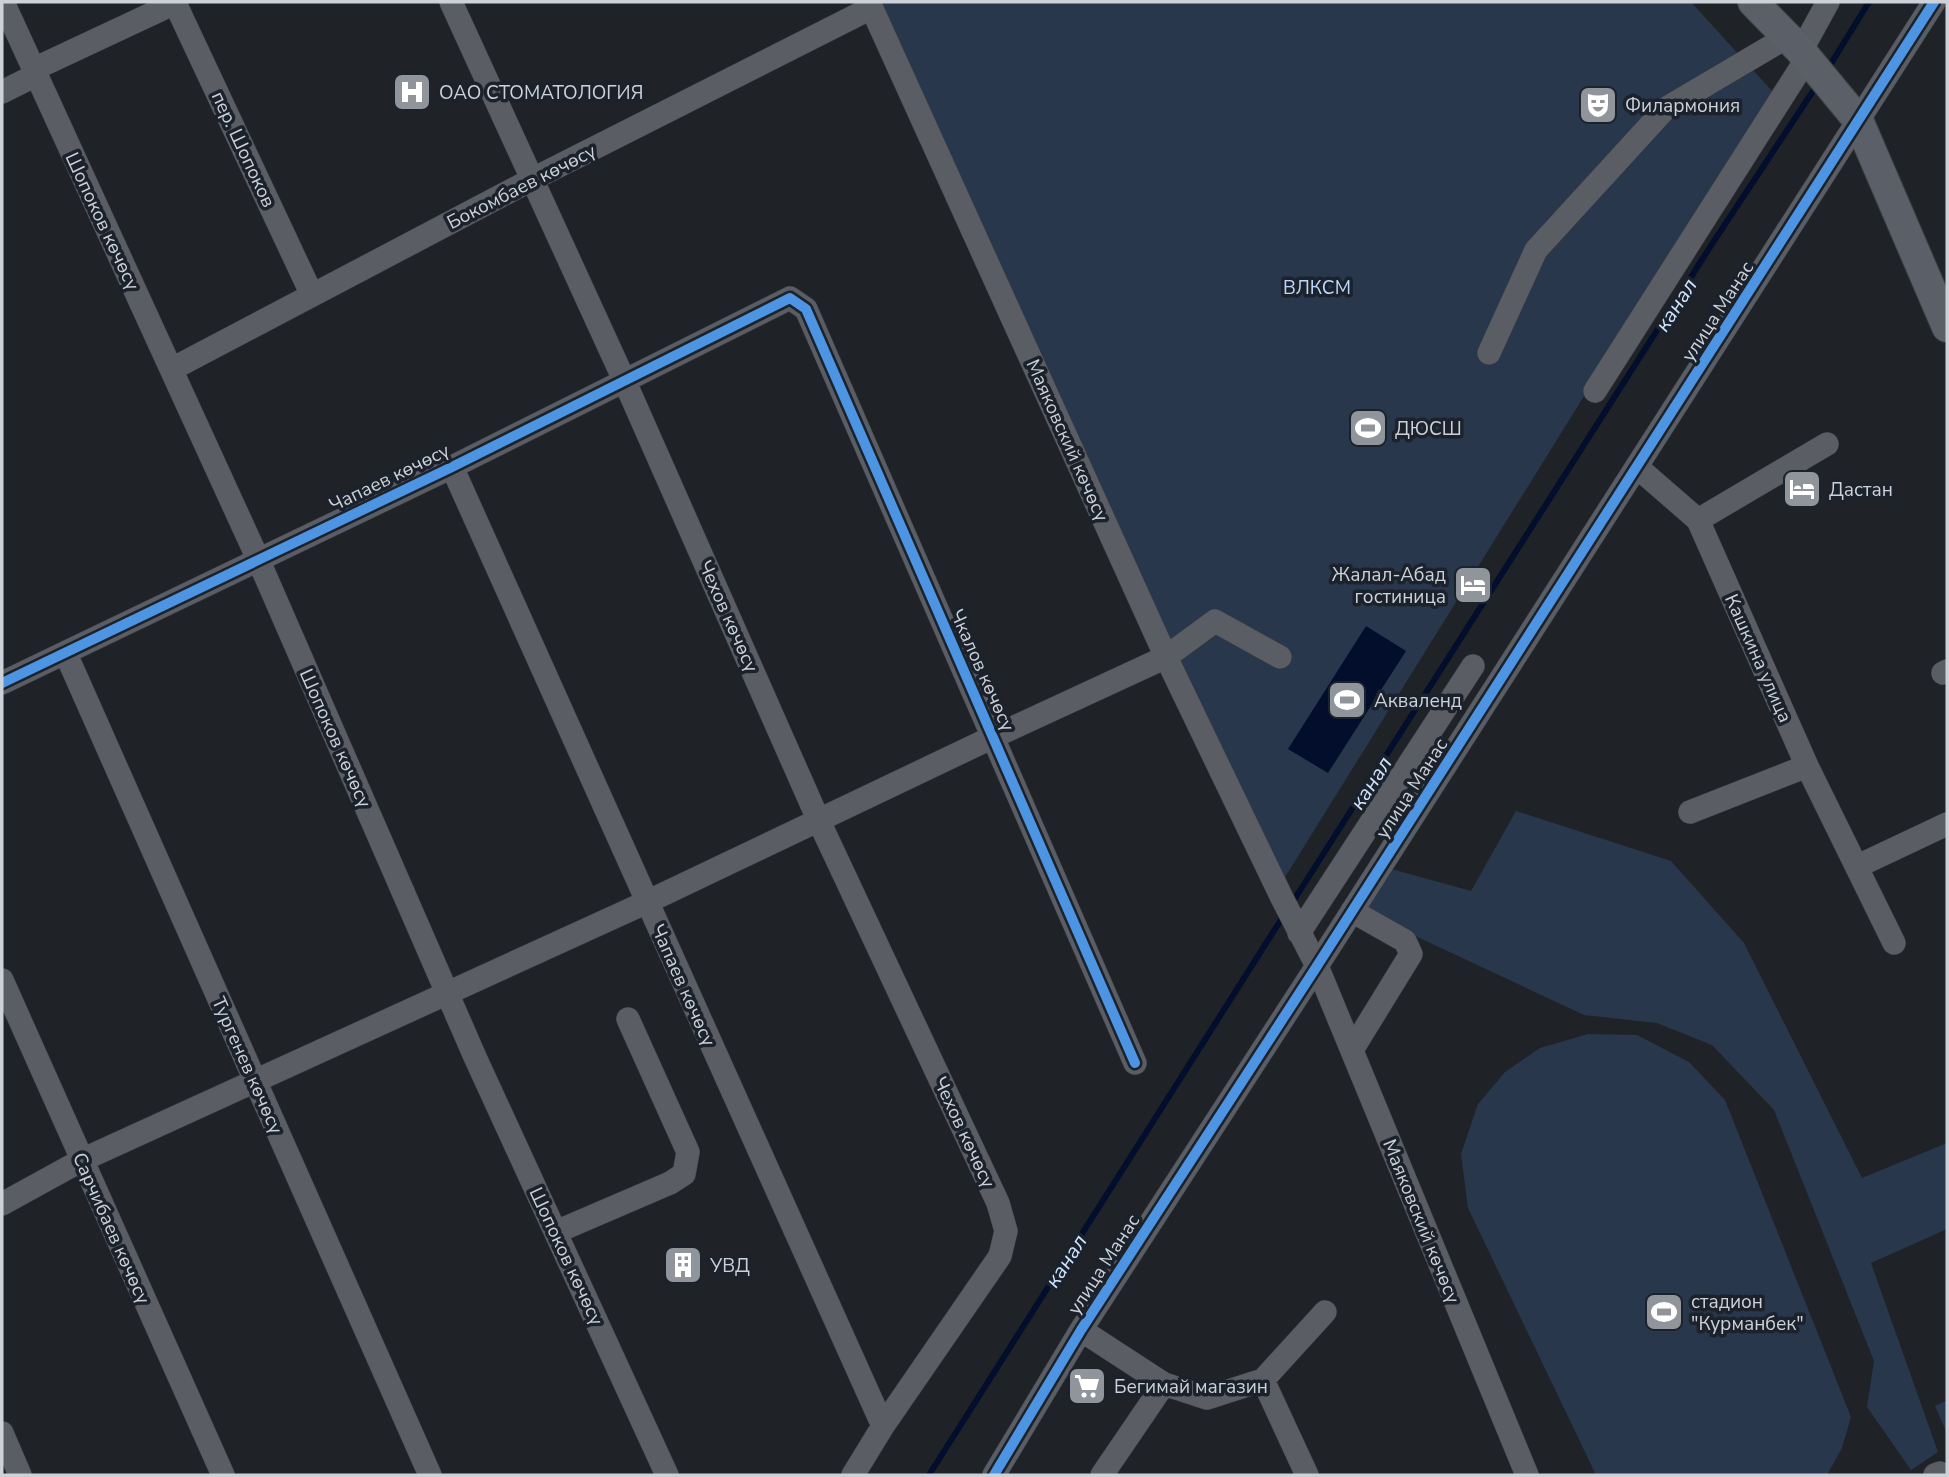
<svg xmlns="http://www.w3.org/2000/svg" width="1949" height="1477" font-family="'Nunito Sans',sans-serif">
<rect width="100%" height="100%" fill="#1f2328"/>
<path fill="#28374c" d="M 881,2 L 1691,2 L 1773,92 L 1282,882 L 1177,667 Z
M 1516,811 L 1671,861 L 1744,943 L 1862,1178 L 1947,1143 L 1947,1229 L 1871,1263 L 1938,1452 L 1911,1470 L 1867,1407 L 1874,1361 L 1774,1110 L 1712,1045 L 1657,1023 L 1584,1015 L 1362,911 L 1388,868 L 1471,891 Z
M 1588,1034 L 1637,1035 L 1689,1062 L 1725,1100 L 1851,1417 L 1842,1448 L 1827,1475 L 1596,1475 L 1468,1208 L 1461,1154 L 1478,1104 L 1505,1072 L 1540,1048 Z
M 1947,1400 L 1947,1434 L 1935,1406 Z"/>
<path fill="#030e2c" d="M 1366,626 L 1406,651 L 1328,773 L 1288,749 Z"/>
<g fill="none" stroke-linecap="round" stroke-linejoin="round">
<path stroke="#030e2c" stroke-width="6" d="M 1827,70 L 1869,2
M 1292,903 L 1712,244 L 1813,91
M 929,1475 L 1284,915"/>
<defs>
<path id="minor" d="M 3,2 L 258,559 L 475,1057 L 667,1475
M 451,2 L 625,382 L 818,819 L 998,1203 L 1006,1231 L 1000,1256 L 883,1426 L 853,1475
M 869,2 L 1166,657 L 1282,898 L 1317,966 L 1527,1475
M 175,3 L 312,295
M 1801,51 L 1828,2
M 34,69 L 177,2
M 2,92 L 36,75
M 1489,353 L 1536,250 L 1665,109 L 1787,37
M 172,369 L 533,179 L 871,8
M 1595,391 L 1807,58
M 452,467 L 883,1426
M 1637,467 L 1698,520 L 1807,766 L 1894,943
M 1698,520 L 1827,444
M 66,654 L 430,1475
M 1943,673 L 1947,671
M 2,683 L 452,467 L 790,298 L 806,309 L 1135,1063
M 1690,812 L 1807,766
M 1858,866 L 1947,824
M 1299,933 L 1473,666
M 2,980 L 223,1475
M 1352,1050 L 1411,954 L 1405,941 L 1352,911
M 2,1204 L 82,1160 L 647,902 L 993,737 L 1166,657 L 1215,621 L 1280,657
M 556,1232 L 670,1183 L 684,1174 L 688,1152 L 628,1019
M 1081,1330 L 1164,1384 L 1102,1475
M 1263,1380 L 1307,1475
M 1164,1384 L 1207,1398 L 1263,1380 L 1325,1312
M 2,1433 L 20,1475
M 994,1475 L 1081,1330 L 1317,966 L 1934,2
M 1935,1475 L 1940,1473"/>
<path id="major" d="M 1753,2 L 1801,51 L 1858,120 L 1947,327"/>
</defs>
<use href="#minor" stroke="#3c3f43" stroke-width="24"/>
<use href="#major" stroke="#3c3f43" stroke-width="32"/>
<use href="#minor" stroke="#5a5e64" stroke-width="23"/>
<use href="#major" stroke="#5a5f68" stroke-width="30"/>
<defs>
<path id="cycleway" d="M 2,683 L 452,467 L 790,298 L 806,309 L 1135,1063
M 994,1475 L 1081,1330 L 1317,966 L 1934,2"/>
</defs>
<use href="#cycleway" stroke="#1b222c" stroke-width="15"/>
<use href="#cycleway" stroke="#4d94e3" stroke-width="10"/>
</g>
<defs>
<symbol id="hospital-square" viewBox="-11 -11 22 22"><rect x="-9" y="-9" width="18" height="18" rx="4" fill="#90959b" stroke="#1b222c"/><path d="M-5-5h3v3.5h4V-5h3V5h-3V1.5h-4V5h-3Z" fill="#fff"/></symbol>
<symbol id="theatre-square" viewBox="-11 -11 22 22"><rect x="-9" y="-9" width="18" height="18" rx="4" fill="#90959b" stroke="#1b222c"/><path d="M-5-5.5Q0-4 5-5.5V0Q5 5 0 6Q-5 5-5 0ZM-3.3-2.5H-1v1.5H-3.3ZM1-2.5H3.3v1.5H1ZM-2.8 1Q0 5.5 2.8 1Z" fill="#fff"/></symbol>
<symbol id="stadium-square" viewBox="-11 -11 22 22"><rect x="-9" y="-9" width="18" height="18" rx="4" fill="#90959b" stroke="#1b222c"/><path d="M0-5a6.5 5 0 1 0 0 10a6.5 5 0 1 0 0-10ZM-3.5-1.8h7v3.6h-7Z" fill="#fff"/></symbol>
<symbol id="hotel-square" viewBox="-11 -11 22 22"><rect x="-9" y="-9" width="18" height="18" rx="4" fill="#90959b" stroke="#1b222c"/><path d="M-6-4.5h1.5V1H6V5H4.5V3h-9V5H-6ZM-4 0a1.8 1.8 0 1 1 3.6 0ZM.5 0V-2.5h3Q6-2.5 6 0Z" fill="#fff"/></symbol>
<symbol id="building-square" viewBox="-11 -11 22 22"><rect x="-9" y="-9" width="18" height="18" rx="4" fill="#90959b" stroke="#1b222c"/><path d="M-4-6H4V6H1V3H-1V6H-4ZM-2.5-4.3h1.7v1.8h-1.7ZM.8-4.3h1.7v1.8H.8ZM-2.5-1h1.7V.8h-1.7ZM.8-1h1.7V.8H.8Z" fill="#fff"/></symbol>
<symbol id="supermarket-square" viewBox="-11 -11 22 22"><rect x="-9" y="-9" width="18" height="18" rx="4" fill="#90959b" stroke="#1b222c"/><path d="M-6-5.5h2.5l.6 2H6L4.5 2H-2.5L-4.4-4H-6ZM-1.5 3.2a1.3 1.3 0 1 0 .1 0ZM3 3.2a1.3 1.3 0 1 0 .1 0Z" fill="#fff"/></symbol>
</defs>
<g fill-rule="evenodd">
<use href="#hospital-square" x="390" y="70" width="44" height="44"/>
<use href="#theatre-square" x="1576" y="83" width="44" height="44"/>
<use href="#stadium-square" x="1346" y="406" width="44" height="44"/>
<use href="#hotel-square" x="1780" y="467" width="44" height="44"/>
<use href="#hotel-square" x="1451" y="563" width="44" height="44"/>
<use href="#stadium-square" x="1325" y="678" width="44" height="44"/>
<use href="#building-square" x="661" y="1243" width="44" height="44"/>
<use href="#stadium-square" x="1642" y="1290" width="44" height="44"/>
<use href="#supermarket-square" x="1065" y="1364" width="44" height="44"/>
</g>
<g text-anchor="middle" stroke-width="7" stroke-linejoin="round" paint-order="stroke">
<g font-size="19" fill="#cdd2d9" stroke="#1b222c" text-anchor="start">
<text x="439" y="99">ОАО СТОМАТОЛОГИЯ</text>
<text x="1625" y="112">Филармония</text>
<text x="1395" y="435">ДЮСШ</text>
<text x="1829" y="496">Дастан</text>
<text x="1446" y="581" text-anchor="end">Жалал-Абад<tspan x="1446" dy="22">гостиница</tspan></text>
<text x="1374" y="707">Акваленд</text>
<text x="710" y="1272">УВД</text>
<text x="1691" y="1308">стадион<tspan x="1691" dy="22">"Курманбек"</tspan></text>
<text x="1114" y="1393">Бегимай магазин</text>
</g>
<g font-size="19" fill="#cdd2d9" stroke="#1b222c">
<text transform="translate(244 149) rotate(65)" y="7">пер. Шопоков</text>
<text transform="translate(521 186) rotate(-27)" y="7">Бокомбаев көчөсү</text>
<text transform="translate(103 221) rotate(65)" y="7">Шопоков көчөсү</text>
<text transform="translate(1717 311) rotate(-57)" y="7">улица Манас</text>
<text transform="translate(1068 440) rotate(66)" y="7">Маяковский көчөсү</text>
<text transform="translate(389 477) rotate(-26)" y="7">Чапаев көчөсү</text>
<text transform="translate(729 616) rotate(66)" y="7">Чехов көчөсү</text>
<text transform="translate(1759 658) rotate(66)" y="7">Кашкина улица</text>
<text transform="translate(983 670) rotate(66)" y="7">Чкалов көчөсү</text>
<text transform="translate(336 738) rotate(66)" y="7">Шопоков көчөсү</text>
<text transform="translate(1411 788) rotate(-57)" y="7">улица Манас</text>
<text transform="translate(684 985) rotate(66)" y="7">Чапаев көчөсү</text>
<text transform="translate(248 1065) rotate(66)" y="7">Тургенев көчөсү</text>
<text transform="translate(965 1132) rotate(65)" y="7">Чехов көчөсү</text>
<text transform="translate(1422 1221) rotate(68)" y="7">Маяковский көчөсү</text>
<text transform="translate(112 1228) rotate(66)" y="7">Сарчибаев көчөсү</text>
<text transform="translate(567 1256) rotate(65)" y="7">Шопоков көчөсү</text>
<text transform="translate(1103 1264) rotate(-57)" y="7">улица Манас</text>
</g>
<g font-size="19" fill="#bcd8fe" stroke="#1b222c">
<text x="1317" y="294">ВЛКСМ</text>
</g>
<g font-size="21" font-style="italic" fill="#d1e4fe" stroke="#1b222c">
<text transform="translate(1676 305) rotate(-57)" y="7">канал</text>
<text transform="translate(1371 783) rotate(-57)" y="7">канал</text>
<text transform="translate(1066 1261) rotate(-57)" y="7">канал</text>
</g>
</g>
<rect width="1949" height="1477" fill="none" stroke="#cdd2d9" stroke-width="7"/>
</svg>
